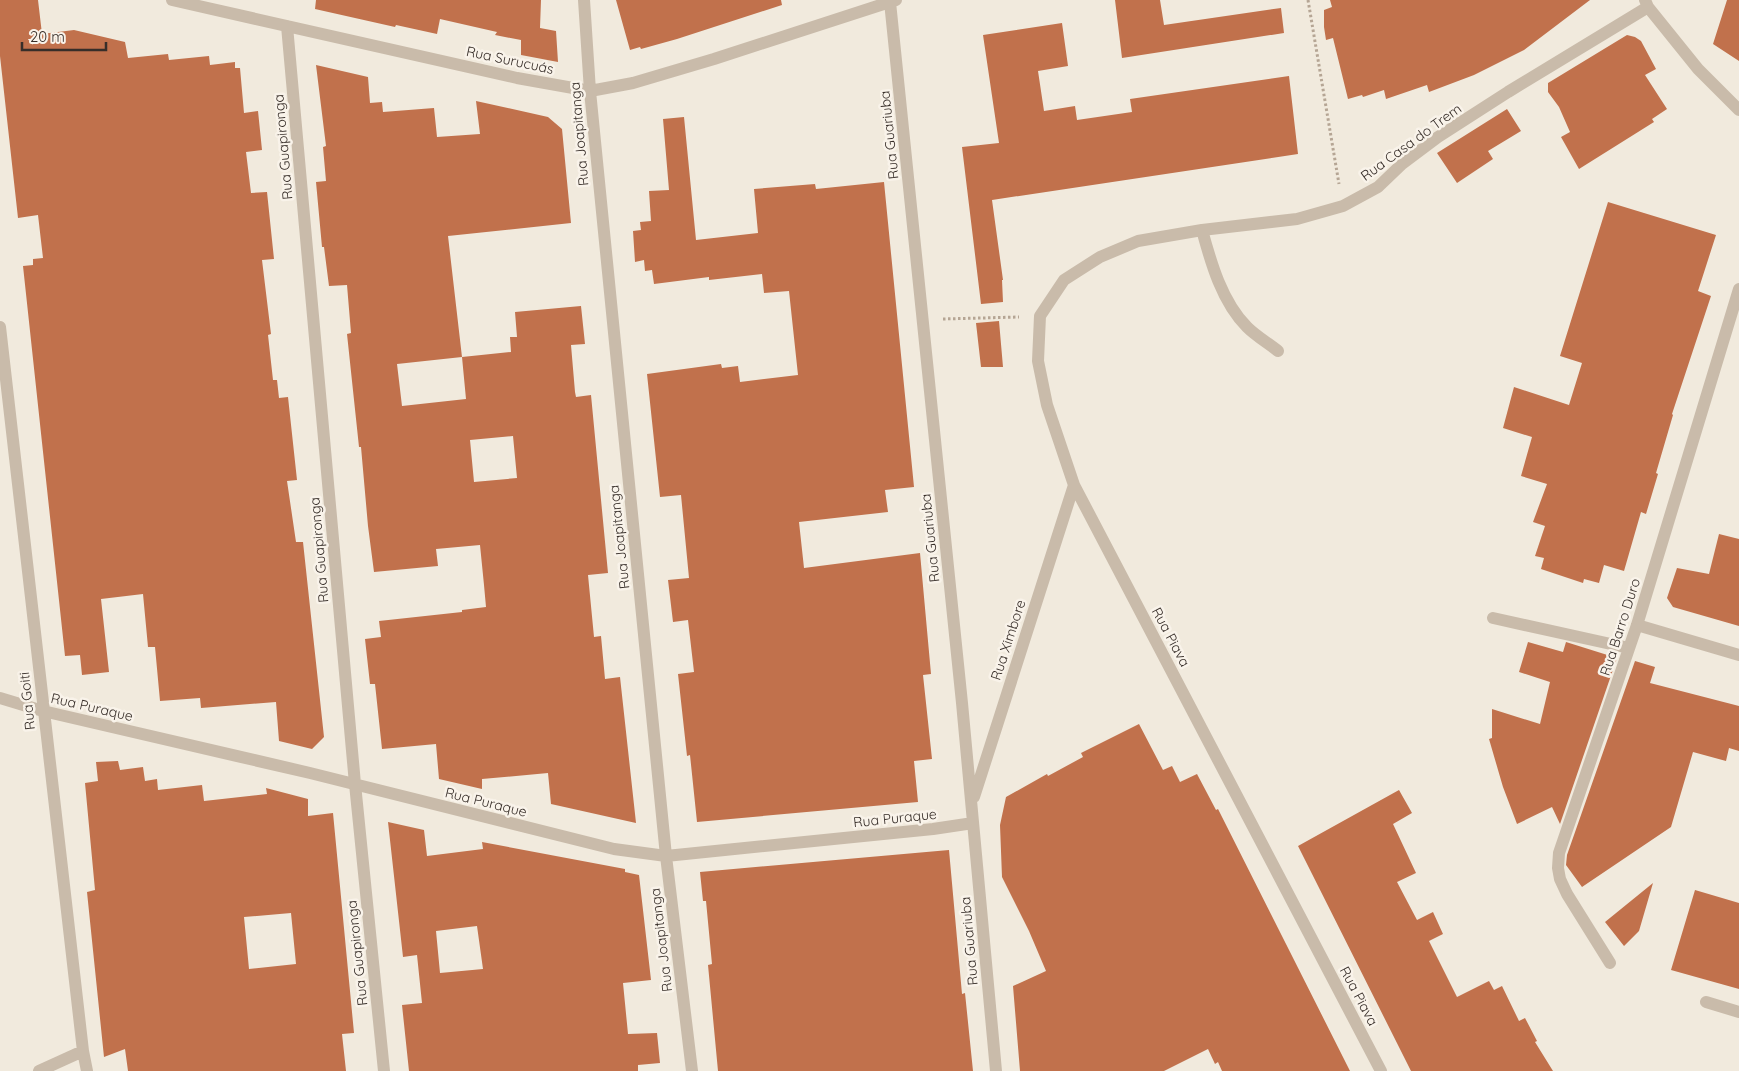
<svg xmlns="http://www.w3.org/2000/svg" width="1739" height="1071" font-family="Quicksand,sans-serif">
<rect width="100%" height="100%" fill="#f1eadd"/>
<path fill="#c1714c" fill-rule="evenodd" d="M 0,0 L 38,0 L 42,34 L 74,30 L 125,42 L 128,58 L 168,54 L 169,60 L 209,56 L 210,65 L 235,62 L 235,68 L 240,68 L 244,113 L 258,111 L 262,150 L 246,152 L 251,193 L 267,192 L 274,259 L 262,260 L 271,334 L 268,335 L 273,380 L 277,380 L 279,398 L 288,397 L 297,480 L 287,481 L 296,542 L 303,542 L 324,737 L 312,749 L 279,741 L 276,702 L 201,708 L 200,698 L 160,701 L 155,647 L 148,647 L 143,594 L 101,599 L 109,672 L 82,675 L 80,655 L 65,656 L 23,266 L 33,265 L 33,259 L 43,258 L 38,215 L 18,218 L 0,56 Z
M 316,0 L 541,0 L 540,28 L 556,31 L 558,62 L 521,55 L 521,40 L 495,35 L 497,32 L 440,19 L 437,34 L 396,25 L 395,27 L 315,9 Z
M 616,0 L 781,0 L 782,5 L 677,39 L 641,49 L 640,47 L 630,50 Z
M 1115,0 L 1160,0 L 1164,25 L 1281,8 L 1284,33 L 1122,58 Z
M 1330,0 L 1590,0 L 1524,50 L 1474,75 L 1429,92 L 1427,85 L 1386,99 L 1384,90 L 1363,97 L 1362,95 L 1348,99 L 1333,38 L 1326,40 L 1324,27 L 1324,10 L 1332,7 Z
M 1727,0 L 1739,0 L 1739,61 L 1713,44 Z
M 1062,23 L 1068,66 L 1038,71 L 1044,111 L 1075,106 L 1077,120 L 1132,112 L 1130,99 L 1289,76 L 1298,154 L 992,200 L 1003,280 L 1002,280 L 1003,302 L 981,304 L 962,147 L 999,143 L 983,35 Z
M 1627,35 L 1635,37 L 1641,41 L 1656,69 L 1645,75 L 1667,109 L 1652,119 L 1654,122 L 1579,169 L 1561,137 L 1570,132 L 1559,107 L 1548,92 L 1548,83 Z
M 316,65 L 368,77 L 370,103 L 382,102 L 383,112 L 434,108 L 437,137 L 480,134 L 476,101 L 548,117 L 562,129 L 571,223 L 448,236 L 462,357 L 397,364 L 402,406 L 466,399 L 462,357 L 511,352 L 510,337 L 517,337 L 515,312 L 581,306 L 585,344 L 571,345 L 575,392 L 576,397 L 591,395 L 608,573 L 588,575 L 594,637 L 601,636 L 605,679 L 620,677 L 636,823 L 551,804 L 548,773 L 482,779 L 482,789 L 439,779 L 436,744 L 382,749 L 375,684 L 370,684 L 365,639 L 381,637 L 379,621 L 462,612 L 462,610 L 486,607 L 484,585 L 480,545 L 436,549 L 438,566 L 374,572 L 368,526 L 361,447 L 359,447 L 347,334 L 351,333 L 347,285 L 329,286 L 324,247 L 322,247 L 316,182 L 326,181 L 323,147 L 326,146 ZM 513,436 L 517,478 L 474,482 L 470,440 Z
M 1507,109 L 1521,131 L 1488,151 L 1493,159 L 1457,183 L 1437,153 Z
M 684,117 L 696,240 L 758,233 L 754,189 L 815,184 L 816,189 L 884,182 L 914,487 L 885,490 L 888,512 L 799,522 L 804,568 L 920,553 L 931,674 L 923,675 L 932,759 L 914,761 L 918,802 L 697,822 L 690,755 L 687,756 L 678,674 L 694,672 L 688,620 L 673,622 L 668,580 L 689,578 L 681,495 L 660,497 L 647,374 L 721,364 L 722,368 L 738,366 L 740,382 L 798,375 L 789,291 L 764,293 L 762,274 L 709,280 L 709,277 L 654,284 L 652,270 L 645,271 L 644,260 L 635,262 L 633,231 L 641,230 L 640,222 L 651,221 L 649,191 L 669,190 L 663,119 Z
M 1608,202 L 1716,235 L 1698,291 L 1711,296 L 1672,414 L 1673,415 L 1656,473 L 1658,474 L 1646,514 L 1641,512 L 1624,571 L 1604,565 L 1599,583 L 1584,579 L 1583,583 L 1541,569 L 1544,558 L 1535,556 L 1545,526 L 1533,522 L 1547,484 L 1521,476 L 1532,437 L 1503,428 L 1514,387 L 1569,405 L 1582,363 L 1560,356 Z
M 999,321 L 1003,367 L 981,367 L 976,323 Z
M 1719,534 L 1739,539 L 1739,626 L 1673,607 L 1667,598 L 1677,568 L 1709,574 Z
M 1528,642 L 1563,652 L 1566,642 L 1617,658 L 1560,824 L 1552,807 L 1517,824 L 1503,787 L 1489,739 L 1492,738 L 1492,709 L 1540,724 L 1550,682 L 1519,672 Z
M 1635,661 L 1655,667 L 1650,683 L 1739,706 L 1739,751 L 1729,748 L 1726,761 L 1693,752 L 1671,827 L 1582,887 L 1566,865 L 1567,855 Z
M 1139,724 L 1163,770 L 1172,766 L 1180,782 L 1197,774 L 1216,810 L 1218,809 L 1350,1071 L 1222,1071 L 1218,1062 L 1215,1064 L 1208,1049 L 1164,1071 L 1020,1071 L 1013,986 L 1046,971 L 1029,931 L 1002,877 L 1000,825 L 1006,797 L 1047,774 L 1048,776 L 1083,757 L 1081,753 Z
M 118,761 L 120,770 L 143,767 L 145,781 L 157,779 L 158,790 L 202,785 L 204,801 L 267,794 L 266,788 L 308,799 L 308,816 L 333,813 L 354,1033 L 342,1034 L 346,1071 L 128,1071 L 125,1049 L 104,1057 L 87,892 L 95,890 L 85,783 L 98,781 L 96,762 ZM 291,913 L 296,964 L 249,969 L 244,917 Z
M 1399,790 L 1412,813 L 1393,824 L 1416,873 L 1397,882 L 1417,920 L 1433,912 L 1443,934 L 1429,941 L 1457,997 L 1489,981 L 1494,990 L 1502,986 L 1519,1021 L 1525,1018 L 1537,1041 L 1535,1042 L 1553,1071 L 1411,1071 L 1298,846 Z
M 388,822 L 424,830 L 427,856 L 483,849 L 482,842 L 625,869 L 625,872 L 639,875 L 651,980 L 623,983 L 628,1034 L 657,1033 L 660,1063 L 638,1065 L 638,1071 L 409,1071 L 402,1005 L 422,1003 L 417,955 L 403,957 ZM 477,926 L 483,969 L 440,973 L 436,931 Z
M 949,850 L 962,994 L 965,993 L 973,1071 L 718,1071 L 708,965 L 712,964 L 706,901 L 703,901 L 700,872 Z
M 1653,883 L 1639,931 L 1624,946 L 1605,922 Z
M 1695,890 L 1739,903 L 1739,989 L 1671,970 Z"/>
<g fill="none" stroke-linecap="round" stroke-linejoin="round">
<path stroke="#b5a594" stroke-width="3" stroke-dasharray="2.5 2.5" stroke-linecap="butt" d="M 1308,0 L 1339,184
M 943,319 L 1019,317"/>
<path stroke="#c9bbaa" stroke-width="12" d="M 172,0 L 517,78 L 590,91 L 633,83 L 714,59 L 896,0
M 584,0 L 590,91 L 666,856 L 692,1071
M 1645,0 L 1648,7 L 1698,69 L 1739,110
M 890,2 L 962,703 L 996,1071
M 287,26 L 355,784 L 384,1071
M 1202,230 C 1211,263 1222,302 1247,327 C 1256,336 1268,343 1278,351
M 0,327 L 83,1051 L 87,1071
M 1493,618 L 1629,648
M 1637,625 L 1739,655
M 0,698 L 43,711 L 310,773 L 614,849 L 666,856 L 933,829 L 973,823
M 974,797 L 1074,485
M 1610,963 L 1567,894 L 1560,879 L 1558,868 L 1559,853 L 1637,625 L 1739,289
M 1706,1002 L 1739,1012
M 39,1071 L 83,1051
M 1381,1071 L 1074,485 L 1047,405 L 1038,361 L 1040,316 L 1064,280 L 1100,257 L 1138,241 L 1202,230 L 1297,219 L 1343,206 L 1378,187 L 1402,164 L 1438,137 L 1508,92 L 1648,7"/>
</g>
<g text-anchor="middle" stroke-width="5" stroke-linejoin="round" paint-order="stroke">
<g font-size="14" fill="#372e29" stroke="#f9f3ea">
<text transform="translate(510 60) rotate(12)" y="5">Rua Surucuás</text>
<text transform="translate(579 134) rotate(-95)" y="5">Rua Joapitanga</text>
<text transform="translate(889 135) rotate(-96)" y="5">Rua Guariuba</text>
<text transform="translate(1411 142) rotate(-36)" y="5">Rua Casa do Trem</text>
<text transform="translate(283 147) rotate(-95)" y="5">Rua Guapironga</text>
<text transform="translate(619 537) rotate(-96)" y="5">Rua Joapitanga</text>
<text transform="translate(930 538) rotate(-96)" y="5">Rua Guariuba</text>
<text transform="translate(319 550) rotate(-95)" y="5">Rua Guapironga</text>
<text transform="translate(1620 627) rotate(-72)" y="5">Rua Barro Duro</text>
<text transform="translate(1171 637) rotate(62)" y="5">Rua Piava</text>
<text transform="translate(1008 640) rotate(-72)" y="5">Rua Ximbore</text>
<text transform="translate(27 701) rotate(-96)" y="5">Rua Goiti</text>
<text transform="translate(92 707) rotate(13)" y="5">Rua Puraque</text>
<text transform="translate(486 802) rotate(14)" y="5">Rua Puraque</text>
<text transform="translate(895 818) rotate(-6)" y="5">Rua Puraque</text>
<text transform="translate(661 940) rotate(-97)" y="5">Rua Joapitanga</text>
<text transform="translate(969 941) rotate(-95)" y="5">Rua Guariuba</text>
<text transform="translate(357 953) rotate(-96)" y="5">Rua Guapironga</text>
<text transform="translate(1359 996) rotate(62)" y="5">Rua Piava</text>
</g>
</g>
<path d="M22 42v8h84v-8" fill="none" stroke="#372e29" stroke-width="2.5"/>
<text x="30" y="42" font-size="15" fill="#372e29" stroke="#f9f3ea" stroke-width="4" paint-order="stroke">20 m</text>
</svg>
